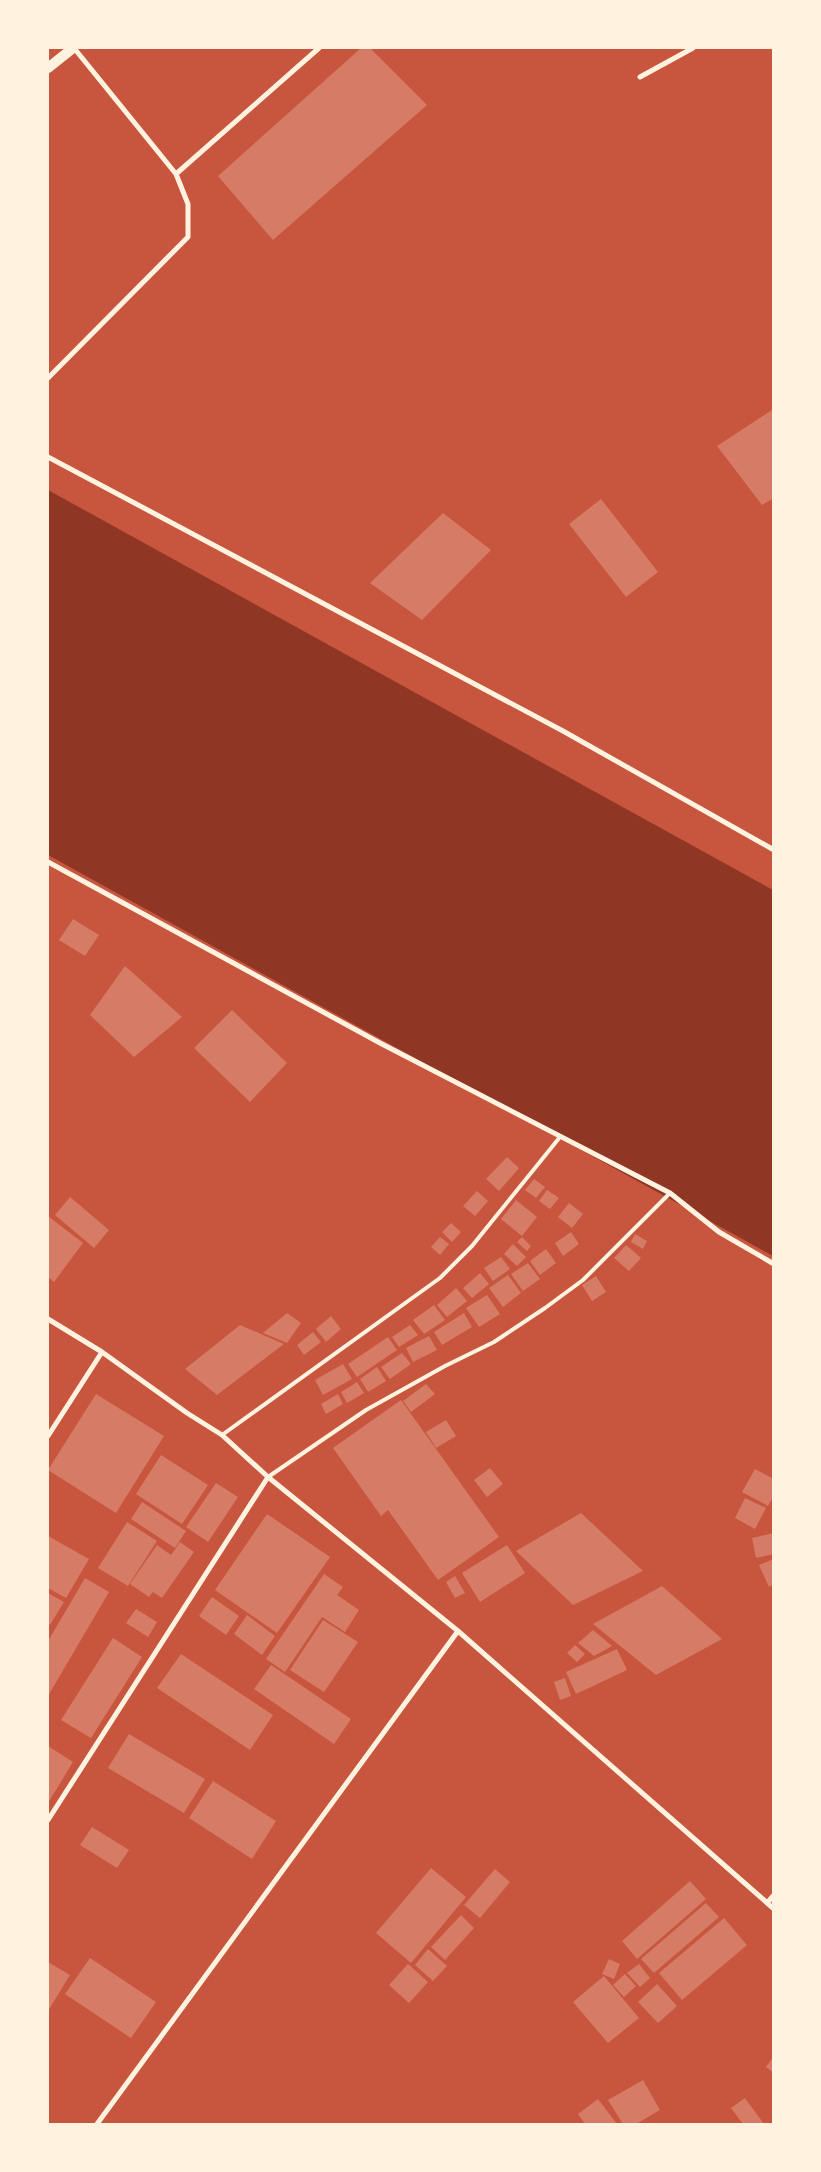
<svg xmlns="http://www.w3.org/2000/svg" width="821" height="2172" font-family="Arial,sans-serif">
<rect width="100%" height="100%" fill="#c8553d"/>
<path fill="#8f3625" d="M 48,490 L 773,890 L 773,1256 L 48,855 Z"/>
<path fill="#d67c66" d="M 361,48 L 370,48 L 427,105 L 273,240 L 218,176 Z
M 772,410 L 774,498 L 762,505 L 717,446 Z
M 601,499 L 658,572 L 626,597 L 569,524 Z
M 443,513 L 491,550 L 422,620 L 370,583 Z
M 73,919 L 99,935 L 85,956 L 59,940 Z
M 125,966 L 182,1017 L 134,1057 L 90,1015 Z
M 232,1010 L 287,1063 L 250,1102 L 194,1048 Z
M 507,1157 L 519,1168 L 499,1191 L 486,1179 Z
M 534,1179 L 545,1187 L 536,1198 L 525,1190 Z
M 547,1190 L 559,1198 L 550,1209 L 539,1201 Z
M 477,1191 L 488,1201 L 475,1216 L 463,1206 Z
M 70,1197 L 109,1230 L 94,1248 L 55,1215 Z
M 516,1200 L 537,1217 L 522,1236 L 501,1219 Z
M 569,1203 L 583,1214 L 572,1228 L 558,1217 Z
M 48,1216 L 83,1243 L 54,1282 L 48,1277 Z
M 451,1223 L 461,1232 L 452,1242 L 442,1232 Z
M 571,1232 L 579,1244 L 563,1256 L 555,1243 Z
M 635,1234 L 647,1241 L 643,1249 L 631,1242 Z
M 440,1237 L 449,1244 L 440,1255 L 431,1247 Z
M 522,1237 L 531,1246 L 527,1251 L 517,1242 Z
M 513,1244 L 526,1257 L 517,1266 L 504,1254 Z
M 626,1245 L 641,1258 L 629,1271 L 614,1258 Z
M 546,1249 L 556,1263 L 540,1275 L 530,1261 Z
M 501,1257 L 510,1269 L 493,1281 L 484,1268 Z
M 528,1263 L 540,1279 L 523,1291 L 511,1274 Z
M 480,1273 L 489,1284 L 472,1298 L 463,1288 Z
M 508,1275 L 521,1293 L 503,1307 L 489,1288 Z
M 596,1276 L 606,1292 L 592,1301 L 582,1285 Z
M 456,1288 L 467,1301 L 447,1317 L 437,1305 Z
M 487,1295 L 500,1314 L 479,1327 L 466,1308 Z
M 434,1305 L 445,1320 L 424,1334 L 413,1320 Z
M 287,1313 L 301,1323 L 287,1343 L 263,1333 Z
M 464,1313 L 472,1327 L 442,1345 L 434,1332 Z
M 331,1316 L 341,1329 L 326,1342 L 316,1329 Z
M 240,1325 L 284,1344 L 217,1395 L 185,1369 Z
M 410,1325 L 418,1335 L 399,1347 L 392,1337 Z
M 313,1332 L 321,1342 L 304,1355 L 297,1345 Z
M 429,1336 L 437,1350 L 413,1362 L 406,1348 Z
M 388,1337 L 397,1350 L 357,1377 L 348,1364 Z
M 402,1353 L 411,1364 L 390,1379 L 381,1367 Z
M 343,1364 L 352,1379 L 323,1395 L 315,1380 Z
M 377,1367 L 386,1381 L 368,1392 L 360,1379 Z
M 357,1382 L 364,1393 L 347,1403 L 341,1392 Z
M 426,1384 L 435,1394 L 411,1412 L 403,1401 Z
M 96,1394 L 164,1436 L 116,1513 L 48,1470 Z
M 338,1394 L 343,1404 L 326,1414 L 321,1404 Z
M 401,1400 L 499,1537 L 438,1580 L 388,1510 L 381,1516 L 333,1448 Z
M 446,1420 L 456,1436 L 436,1448 L 426,1432 Z
M 161,1455 L 208,1485 L 182,1524 L 136,1494 Z
M 490,1468 L 503,1484 L 487,1497 L 474,1480 Z
M 755,1469 L 774,1479 L 774,1495 L 768,1506 L 742,1492 Z
M 216,1483 L 238,1497 L 208,1542 L 186,1527 Z
M 745,1498 L 766,1508 L 755,1529 L 735,1518 Z
M 142,1502 L 186,1531 L 175,1548 L 131,1519 Z
M 581,1513 L 643,1571 L 573,1605 L 516,1551 Z
M 267,1514 L 330,1557 L 277,1633 L 215,1590 Z
M 127,1522 L 157,1541 L 128,1586 L 98,1568 Z
M 774,1533 L 774,1554 L 756,1558 L 752,1538 Z
M 48,1536 L 89,1559 L 66,1598 L 48,1588 Z
M 180,1542 L 194,1552 L 162,1598 L 153,1592 L 149,1597 L 130,1584 L 157,1545 L 171,1555 Z
M 507,1545 L 525,1573 L 480,1602 L 462,1573 Z
M 774,1559 L 774,1584 L 769,1587 L 759,1565 Z
M 324,1574 L 343,1587 L 337,1595 L 359,1610 L 345,1632 L 322,1617 L 285,1672 L 266,1659 Z
M 455,1576 L 465,1593 L 455,1598 L 446,1582 Z
M 85,1578 L 109,1592 L 48,1696 L 48,1641 Z
M 662,1586 L 722,1639 L 656,1675 L 593,1624 Z
M 48,1593 L 64,1602 L 50,1625 L 48,1623 Z
M 212,1597 L 239,1616 L 226,1635 L 199,1616 Z
M 136,1609 L 157,1622 L 148,1637 L 126,1623 Z
M 247,1615 L 275,1636 L 262,1655 L 234,1634 Z
M 323,1620 L 358,1642 L 324,1692 L 290,1670 Z
M 593,1630 L 612,1646 L 594,1656 L 578,1643 Z
M 113,1638 L 142,1657 L 91,1738 L 61,1720 Z
M 575,1645 L 585,1654 L 577,1662 L 567,1653 Z
M 617,1649 L 627,1670 L 576,1694 L 566,1672 Z
M 181,1654 L 273,1715 L 250,1750 L 157,1688 Z
M 271,1665 L 351,1719 L 334,1744 L 254,1689 Z
M 565,1678 L 571,1696 L 560,1700 L 554,1682 Z
M 129,1734 L 205,1779 L 184,1813 L 108,1768 Z
M 48,1746 L 73,1762 L 48,1803 Z
M 213,1781 L 276,1821 L 252,1859 L 189,1818 Z
M 92,1827 L 129,1850 L 117,1868 L 80,1845 Z
M 431,1868 L 466,1897 L 411,1963 L 376,1933 Z
M 495,1869 L 510,1882 L 480,1918 L 464,1905 Z
M 690,1881 L 706,1899 L 637,1959 L 622,1941 Z
M 706,1903 L 719,1917 L 654,1973 L 641,1959 Z
M 461,1915 L 474,1928 L 445,1960 L 431,1947 Z
M 724,1918 L 747,1945 L 682,2000 L 659,1973 Z
M 428,1949 L 447,1966 L 433,1981 L 415,1965 Z
M 90,1958 L 156,2002 L 131,2038 L 65,1994 Z
M 609,1959 L 620,1964 L 614,1979 L 602,1974 Z
M 48,1962 L 70,1975 L 48,2011 Z
M 408,1964 L 428,1982 L 409,2003 L 389,1985 Z
M 639,1964 L 650,1978 L 640,1987 L 627,1973 Z
M 625,1974 L 636,1986 L 624,1997 L 613,1985 Z
M 604,1976 L 639,2018 L 608,2043 L 573,2002 Z
M 657,1984 L 677,2006 L 658,2023 L 638,2002 Z
M 774,2056 L 774,2073 L 766,2067 Z
M 643,2080 L 660,2110 L 636,2124 L 623,2124 L 608,2100 Z
M 745,2098 L 764,2124 L 743,2124 L 731,2108 Z
M 598,2099 L 617,2124 L 585,2124 L 578,2114 Z"/>
<g fill="none" stroke-linecap="round" stroke-linejoin="round">
<path stroke="#fff3e0" stroke-width="4" d="M 222,1435 L 440,1278 L 472,1246 L 560,1137
M 268,1477 L 366,1410 L 445,1366 L 494,1342 L 545,1308 L 583,1280 L 670,1193"/>
<path stroke="#fff3e0" stroke-width="5" d="M 640,77 L 693,48
M 176,174 L 319,48
M 48,378 L 188,237 L 188,204 L 176,174 L 74,48
M 48,457 L 563,731 L 774,850
M 48,862 L 380,1043 L 670,1193 L 719,1232 L 774,1264
M 48,1319 L 102,1352 L 187,1413 L 222,1435 L 268,1477 L 458,1631 L 774,1909
M 48,1436 L 102,1352
M 48,1820 L 268,1477
M 767,1903 L 774,1895
M 97,2124 L 458,1631"/>
<path stroke="#fff3e0" stroke-width="10" d="M 48,68 L 73,48"/>
</g>
<rect width="821" height="2172" fill="none" stroke="#fff3e0" stroke-width="98"/>
</svg>
